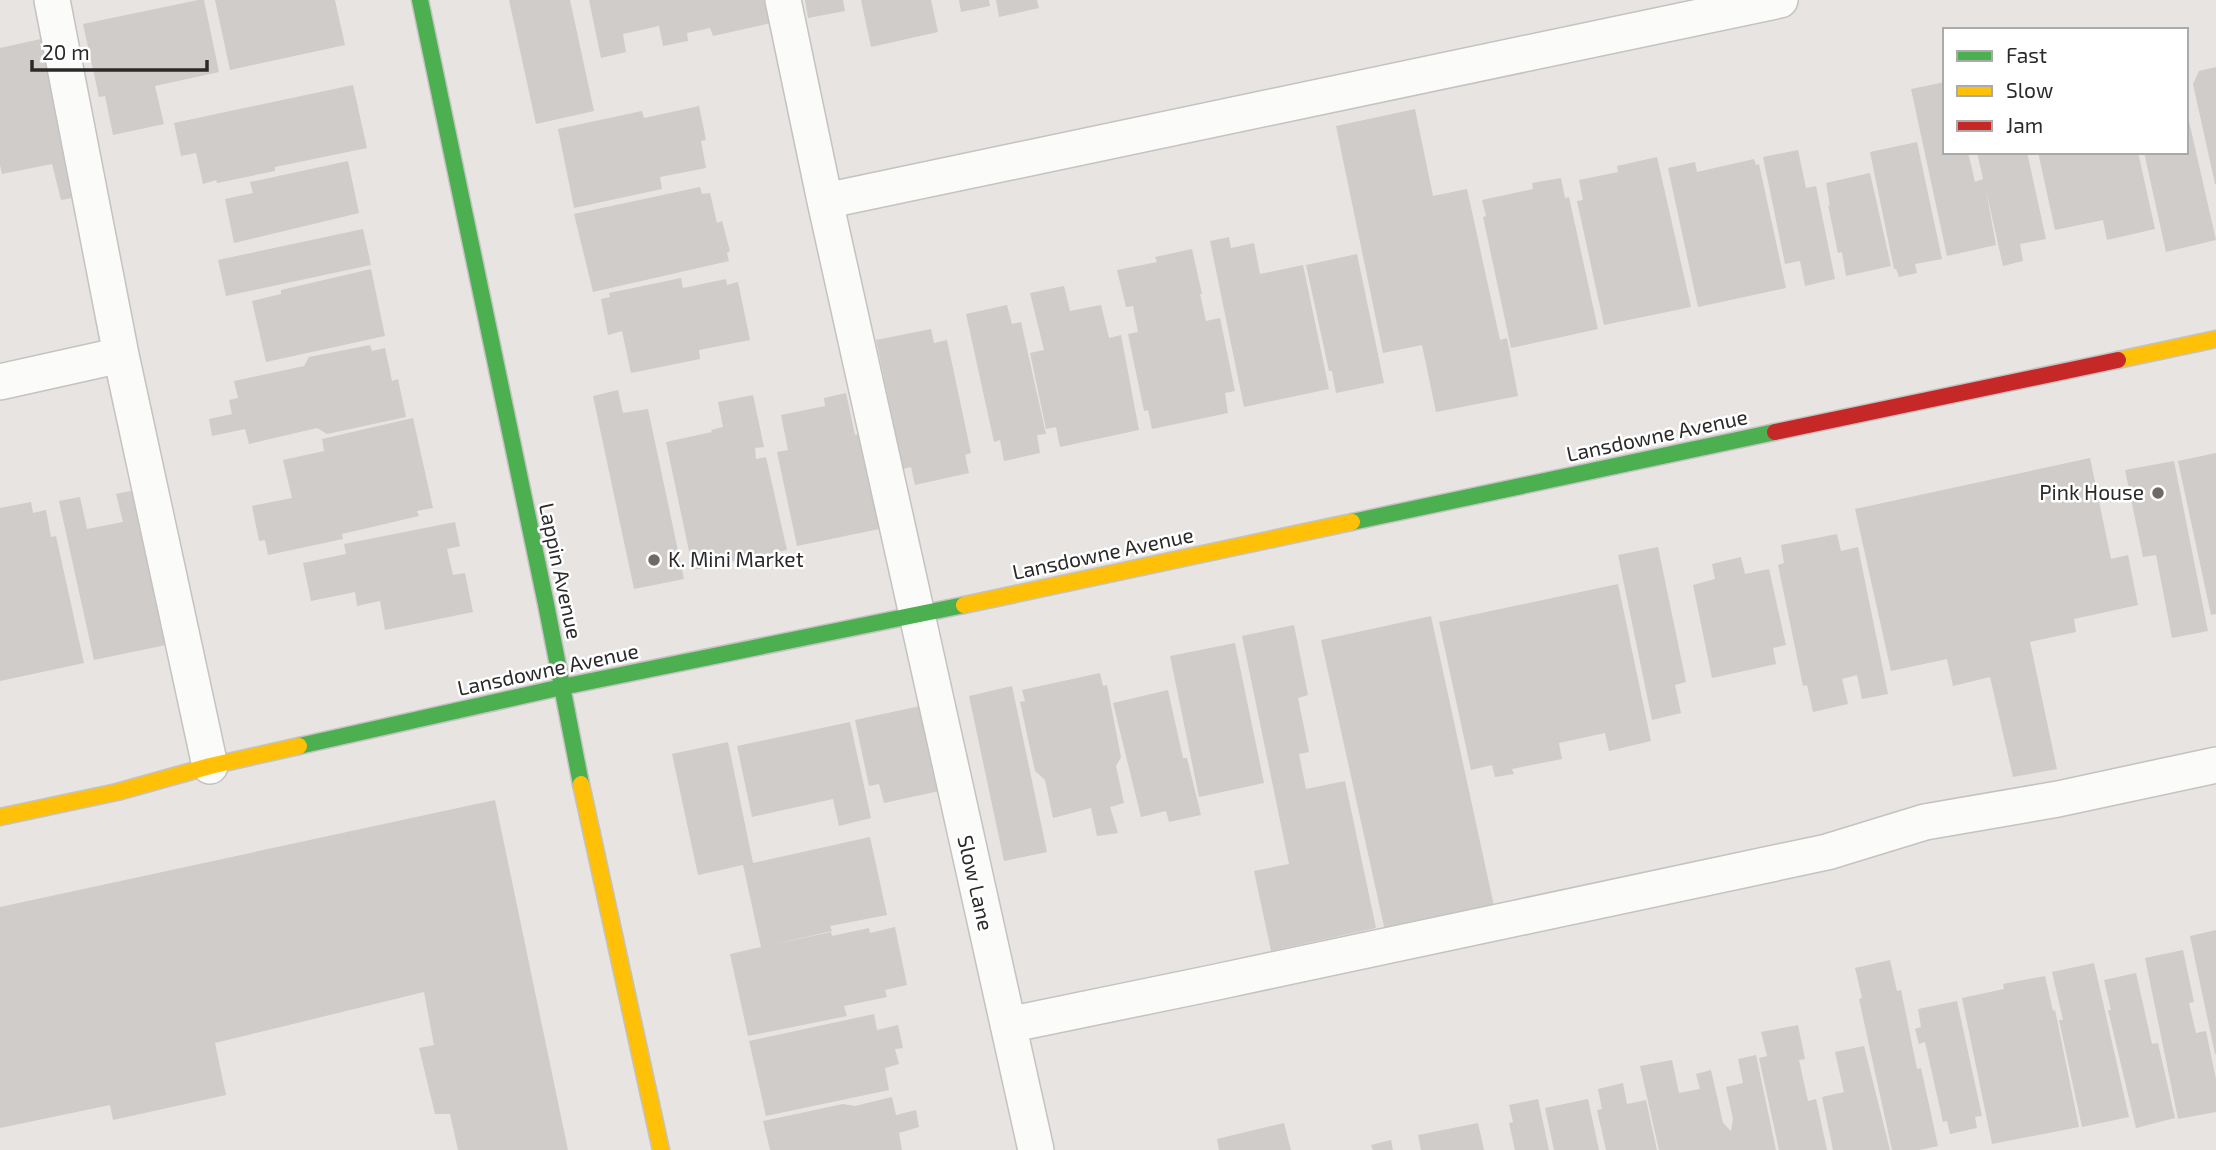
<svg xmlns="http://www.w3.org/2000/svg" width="2216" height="1150" font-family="'Exo 2',sans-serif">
<rect width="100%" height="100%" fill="#e7e4e1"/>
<path fill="#cfccca" d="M 198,0 L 204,0 L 219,72 L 155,86 L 164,124 L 113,135 L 105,96 L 99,97 L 83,24 Z
M 215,0 L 335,0 L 345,45 L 230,70 Z
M 509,0 L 570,0 L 594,111 L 536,124 Z
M 589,0 L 771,0 L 776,22 L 713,36 L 710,28 L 687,33 L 688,41 L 663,46 L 659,26 L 623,34 L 626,52 L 601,58 Z
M 805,0 L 843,0 L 845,11 L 808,18 Z
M 861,0 L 931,0 L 938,32 L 871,47 Z
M 959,0 L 989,0 L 990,6 L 961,12 Z
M 996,0 L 1037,0 L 1039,8 L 999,17 Z
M 50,37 L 83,196 L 61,200 L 52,164 L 2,174 L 0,165 L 0,48 Z
M 2216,67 L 2216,184 L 2215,184 L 2193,84 L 2199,71 Z
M 1945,82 L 1945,152 L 1968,152 L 1975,182 L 1983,179 L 1977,152 L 2027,152 L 2046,239 L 2020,244 L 2023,261 L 2003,266 L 1986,190 L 1996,245 L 1947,256 L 1911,89 Z
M 353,85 L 367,148 L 275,167 L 275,171 L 217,183 L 216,180 L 203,184 L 196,153 L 181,156 L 174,123 Z
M 699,106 L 706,140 L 701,141 L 706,168 L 660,177 L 662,189 L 574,208 L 558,129 L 642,111 L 644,118 Z
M 2186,108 L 2216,240 L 2166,252 L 2144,152 L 2186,152 Z
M 1415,109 L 1433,196 L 1467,189 L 1500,340 L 1507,338 L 1518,396 L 1436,412 L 1422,345 L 1383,353 L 1336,126 Z
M 1917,142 L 1942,259 L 1915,264 L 1917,273 L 1899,277 L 1896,269 L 1894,269 L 1870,152 Z
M 1798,150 L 1806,188 L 1816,186 L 1835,279 L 1805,286 L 1800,261 L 1785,264 L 1763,157 Z
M 2038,152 L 2138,152 L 2155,229 L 2107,240 L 2103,220 L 2055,230 Z
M 1657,157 L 1691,307 L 1604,325 L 1577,201 L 1583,200 L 1579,180 L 1618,172 L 1617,166 Z
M 1754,159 L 1756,165 L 1759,164 L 1786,288 L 1698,307 L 1668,168 L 1695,162 L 1697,172 Z
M 348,161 L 359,213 L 234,243 L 225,199 L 253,193 L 250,182 Z
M 1870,173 L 1891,266 L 1846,276 L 1842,252 L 1838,253 L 1828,205 L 1830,206 L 1826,183 Z
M 1561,178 L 1565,198 L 1569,197 L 1598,329 L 1511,348 L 1483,217 L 1486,216 L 1482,200 L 1533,189 L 1532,183 Z
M 700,187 L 702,194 L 710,193 L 717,223 L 722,221 L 730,251 L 727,253 L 729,261 L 593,292 L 574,214 Z
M 363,229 L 371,265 L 226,296 L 218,260 Z
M 1229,237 L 1231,248 L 1254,243 L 1260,274 L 1303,265 L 1329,389 L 1244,407 L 1210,241 Z
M 1192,249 L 1202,294 L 1200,294 L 1206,321 L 1220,318 L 1235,391 L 1225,393 L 1228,413 L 1152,429 L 1148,410 L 1144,411 L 1128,334 L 1138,332 L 1133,306 L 1126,307 L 1117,270 L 1157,262 L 1155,257 Z
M 1357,254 L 1384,383 L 1336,393 L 1332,371 L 1329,371 L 1306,265 Z
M 371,269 L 385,336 L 266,362 L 252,301 L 281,294 L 281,290 Z
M 681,278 L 683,288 L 726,279 L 727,285 L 738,282 L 750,340 L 699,350 L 700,359 L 631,373 L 622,331 L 608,335 L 601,299 L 610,297 L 609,293 Z
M 1064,286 L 1070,311 L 1101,305 L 1109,338 L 1121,335 L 1139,430 L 1060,447 L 1056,427 L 1046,429 L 1030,353 L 1044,350 L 1030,293 Z
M 1007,305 L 1012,324 L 1021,322 L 1046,434 L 1037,435 L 1040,453 L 1004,461 L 1000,440 L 994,442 L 966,314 Z
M 931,329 L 934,343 L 947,340 L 971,453 L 965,455 L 969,473 L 915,485 L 911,467 L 903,469 L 876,340 Z
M 370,345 L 372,351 L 385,348 L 392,381 L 398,379 L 406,417 L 327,434 L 317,428 L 249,444 L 245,429 L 212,436 L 209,419 L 232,414 L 229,400 L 238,398 L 234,381 L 304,366 L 309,357 Z
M 618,390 L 623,413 L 648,409 L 684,579 L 634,589 L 593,396 Z
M 846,393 L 855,435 L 870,431 L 889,527 L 797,546 L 777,452 L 788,450 L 781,415 L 825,406 L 824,398 Z
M 753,395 L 764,447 L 755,448 L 756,459 L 766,457 L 787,550 L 693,570 L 666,442 L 712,432 L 711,430 L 723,427 L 718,402 Z
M 413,418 L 433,508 L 417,511 L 419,516 L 342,534 L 343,539 L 268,555 L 265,540 L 259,541 L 252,506 L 292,498 L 283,460 L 324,451 L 322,439 Z
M 2216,453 L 2216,614 L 2211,615 L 2178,461 Z
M 2090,458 L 2111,559 L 2128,555 L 2138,605 L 2074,619 L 2076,632 L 2030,642 L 2057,769 L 2013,777 L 1990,677 L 1953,686 L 1947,659 L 1891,671 L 1855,509 Z
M 2174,461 L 2208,631 L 2172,638 L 2156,555 L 2143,557 L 2125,470 Z
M 144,488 L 180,642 L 94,660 L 59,501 L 80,497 L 87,529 L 123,522 L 116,494 Z
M 31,502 L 33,513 L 46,510 L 51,537 L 56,536 L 84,663 L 0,681 L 0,508 Z
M 455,522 L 460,546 L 447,549 L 453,575 L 465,573 L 473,612 L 385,630 L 380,601 L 357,606 L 355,592 L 311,601 L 303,563 L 346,554 L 344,544 Z
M 1837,534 L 1841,551 L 1858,547 L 1888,694 L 1862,699 L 1857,675 L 1842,679 L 1848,704 L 1813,712 L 1807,685 L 1803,686 L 1778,565 L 1784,563 L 1781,545 Z
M 1658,547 L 1686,682 L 1675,685 L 1681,713 L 1652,720 L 1618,555 Z
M 1741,557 L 1745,574 L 1769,569 L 1786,645 L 1773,648 L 1776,664 L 1712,678 L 1693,585 L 1715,579 L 1712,564 Z
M 1618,584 L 1651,741 L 1609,751 L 1605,733 L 1559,743 L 1562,759 L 1512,769 L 1514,774 L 1495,777 L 1492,765 L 1471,770 L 1439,622 Z
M 1431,616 L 1494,906 L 1385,931 L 1321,640 Z
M 1294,625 L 1308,695 L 1298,698 L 1309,752 L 1299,754 L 1306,789 L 1345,781 L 1376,928 L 1271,951 L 1254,871 L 1289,864 L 1242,636 Z
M 1235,643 L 1264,783 L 1199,797 L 1170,656 Z
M 1100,673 L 1103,686 L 1107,685 L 1121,757 L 1116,766 L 1124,803 L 1110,807 L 1118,833 L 1097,836 L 1091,808 L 1053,818 L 1045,780 L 1035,771 L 1020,702 L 1025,701 L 1022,690 Z
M 1012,686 L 1047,852 L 1004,861 L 969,696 Z
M 1168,690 L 1183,758 L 1187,758 L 1201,815 L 1169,822 L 1166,811 L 1141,817 L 1113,703 Z
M 925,705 L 944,790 L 884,803 L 879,784 L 869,786 L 855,720 Z
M 850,722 L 871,818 L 839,826 L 833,799 L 752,817 L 737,746 Z
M 728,742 L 753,863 L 870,837 L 887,915 L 830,926 L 832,931 L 771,945 L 831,932 L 832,936 L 869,928 L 870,933 L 895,927 L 907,985 L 885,990 L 887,997 L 844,1006 L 847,1016 L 748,1036 L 730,954 L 761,947 L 743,865 L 698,875 L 672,754 Z
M 495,800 L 568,1150 L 458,1150 L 450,1114 L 435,1114 L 419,1048 L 434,1045 L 424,992 L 215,1043 L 226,1095 L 113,1120 L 110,1105 L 0,1128 L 0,907 Z
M 2216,930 L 2216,1054 L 2215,1054 L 2190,936 Z
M 2183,950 L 2194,1002 L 2189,1003 L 2196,1033 L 2206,1031 L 2216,1079 L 2216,1112 L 2178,1119 L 2145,958 Z
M 1890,960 L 1897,991 L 1901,990 L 1917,1069 L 1921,1068 L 1938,1146 L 1919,1150 L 1892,1150 L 1859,999 L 1862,998 L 1855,968 Z
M 2094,963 L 2129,1117 L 2082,1127 L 2059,1020 L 2063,1020 L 2052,972 Z
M 2136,973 L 2152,1044 L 2158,1043 L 2175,1118 L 2136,1128 L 2108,1010 L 2111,1010 L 2104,980 Z
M 2045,976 L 2053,1011 L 2055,1010 L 2079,1127 L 1992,1144 L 1962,998 L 2004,989 L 2003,984 Z
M 1957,1001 L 1982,1116 L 1975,1117 L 1977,1128 L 1950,1134 L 1947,1121 L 1943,1122 L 1925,1042 L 1919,1044 L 1915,1029 L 1921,1027 L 1918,1009 Z
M 874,1014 L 877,1030 L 898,1025 L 903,1048 L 895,1049 L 899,1064 L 885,1068 L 889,1090 L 766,1116 L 749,1041 Z
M 1798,1025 L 1805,1059 L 1799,1060 L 1808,1101 L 1816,1099 L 1827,1150 L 1779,1150 L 1759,1058 L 1767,1056 L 1761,1032 Z
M 1864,1046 L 1890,1150 L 1833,1150 L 1822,1097 L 1844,1092 L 1835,1052 Z
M 1756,1055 L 1776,1150 L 1659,1150 L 1640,1066 L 1672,1060 L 1679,1093 L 1700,1089 L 1696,1074 L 1711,1070 L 1723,1123 L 1731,1131 L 1733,1119 L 1726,1087 L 1743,1083 L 1738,1059 Z
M 1623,1083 L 1627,1104 L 1646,1100 L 1657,1150 L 1606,1150 L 1597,1110 L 1602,1109 L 1598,1089 Z
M 892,1097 L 896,1115 L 916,1110 L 919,1127 L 899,1133 L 902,1150 L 770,1150 L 763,1121 L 843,1104 L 855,1106 Z
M 1538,1099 L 1549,1150 L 1515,1150 L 1509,1123 L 1513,1122 L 1509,1105 Z
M 1588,1099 L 1599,1150 L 1554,1150 L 1545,1108 Z
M 1284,1123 L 1291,1150 L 1219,1150 L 1217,1139 Z
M 1478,1123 L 1484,1150 L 1421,1150 L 1418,1135 Z
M 1391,1140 L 1393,1150 L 1373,1150 L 1371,1145 Z"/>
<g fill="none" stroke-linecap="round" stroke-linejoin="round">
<defs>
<path id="lane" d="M 52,0 L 121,355 L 210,766
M 783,0 L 825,201 L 1036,1150
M 825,201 L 1780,0
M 0,382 L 121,355
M 1008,1025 L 1212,983 L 1827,852 L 1925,822 L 2058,799 L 2216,765"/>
<path id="fast" d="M 420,0 L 546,604 L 581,784
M 1352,522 L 1775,432
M 299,746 L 562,687 L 964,605"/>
<path id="slow" d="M 2118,360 L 2216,339
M 964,605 L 1352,522
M 581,784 L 661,1150
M 0,817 L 117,792 L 210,766 L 299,746"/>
<path id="jam" d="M 1775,432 L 2118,360"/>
</defs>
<use href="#lane" stroke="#c4c2c3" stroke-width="38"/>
<use href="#fast" stroke="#c4c2c3" stroke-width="19"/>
<use href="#slow" stroke="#c4c2c3" stroke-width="19"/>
<use href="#jam" stroke="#c4c2c3" stroke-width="19"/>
<use href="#lane" stroke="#fbfbfa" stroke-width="35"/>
<use href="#fast" stroke="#4caf50" stroke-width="16"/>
<use href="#slow" stroke="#ffc107" stroke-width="16"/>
<use href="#jam" stroke="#c62828" stroke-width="16"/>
</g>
<g fill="#6c6b6a" stroke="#fff" stroke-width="2.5">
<circle cx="2158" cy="493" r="7"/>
<circle cx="654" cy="560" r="7"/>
</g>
<g text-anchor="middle" stroke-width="5" stroke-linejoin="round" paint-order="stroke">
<g font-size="21" fill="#2a2a2a" stroke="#fff">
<text transform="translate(1657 436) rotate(-12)" y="7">Lansdowne Avenue</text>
<text transform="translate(1103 554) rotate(-12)" y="7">Lansdowne Avenue</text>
<text transform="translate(560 571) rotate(78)" y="7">Lappin Avenue</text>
<text transform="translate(548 670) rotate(-12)" y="7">Lansdowne Avenue</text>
<text transform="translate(975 883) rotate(77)" y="7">Slow Lane</text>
</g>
<g font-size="21" fill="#2a2a2a" stroke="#fff" text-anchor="end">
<text x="2144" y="500">Pink House</text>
<text x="668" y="567" text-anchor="start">K. Mini Market</text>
</g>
</g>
<rect x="1943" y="28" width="245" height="126" fill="#ffffff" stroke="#aaaaaa" stroke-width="2"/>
<rect x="1957" y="51" width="35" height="10" fill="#4caf50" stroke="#aaaaaa" stroke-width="2"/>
<text x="2006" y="63" font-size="21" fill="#2a2a2a">Fast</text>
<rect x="1957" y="86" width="35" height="10" fill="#ffc107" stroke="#aaaaaa" stroke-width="2"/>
<text x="2006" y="98" font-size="21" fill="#2a2a2a">Slow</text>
<rect x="1957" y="121" width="35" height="10" fill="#c62828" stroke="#aaaaaa" stroke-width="2"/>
<text x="2006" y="133" font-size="21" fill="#2a2a2a">Jam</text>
<path d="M32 60v10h175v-10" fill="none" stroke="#2a2a2a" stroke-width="3.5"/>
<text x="42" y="60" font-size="21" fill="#2a2a2a" stroke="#ffffff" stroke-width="5" paint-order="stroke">20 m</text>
</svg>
